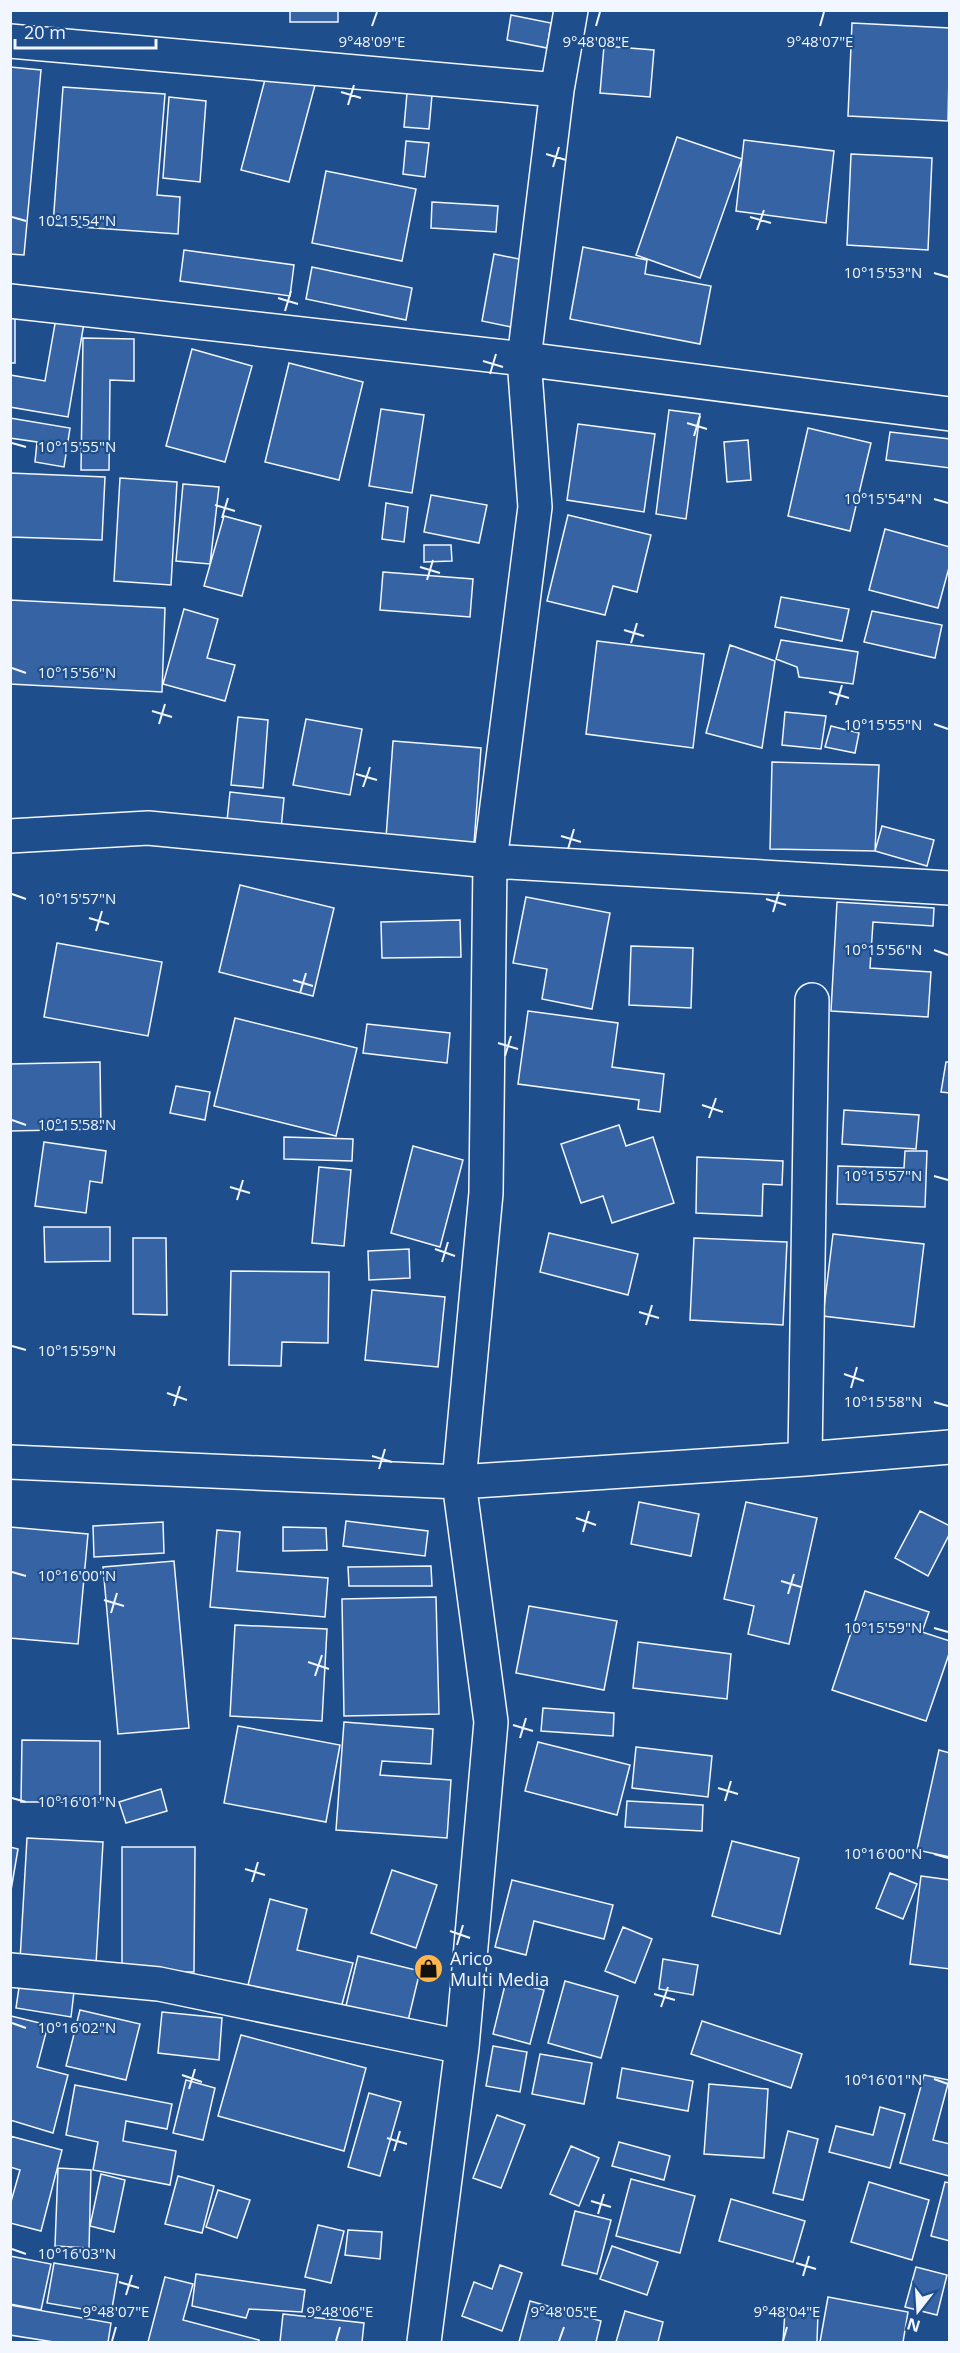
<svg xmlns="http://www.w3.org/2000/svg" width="960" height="2353" font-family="'Open Sans',sans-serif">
<rect width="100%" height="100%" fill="#1f4e8c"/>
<path fill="#3563a3" stroke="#f2f6ff" stroke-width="1.5" d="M 290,10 L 338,10 L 338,22 L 290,22 Z
M 511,15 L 551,23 L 547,48 L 507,40 Z
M 852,23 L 950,28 L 948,121 L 848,116 Z
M 604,46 L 654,50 L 650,97 L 600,93 Z
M 10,67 L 41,70 L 24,255 L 10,254 Z
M 267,72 L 315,85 L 289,182 L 241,170 Z
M 63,87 L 165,94 L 157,195 L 180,197 L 178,234 L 53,225 Z
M 407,93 L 432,95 L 429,129 L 404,127 Z
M 169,97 L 206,101 L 200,182 L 163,178 Z
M 677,137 L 742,159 L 700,278 L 636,255 Z
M 744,140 L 834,151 L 826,223 L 736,211 Z
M 406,141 L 429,143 L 425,177 L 403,174 Z
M 851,154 L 932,158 L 928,250 L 847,245 Z
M 326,171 L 416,189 L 402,261 L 312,243 Z
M 432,202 L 498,206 L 496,232 L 431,228 Z
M 583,247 L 647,260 L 645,274 L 711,286 L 700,344 L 570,319 Z
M 184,250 L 294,265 L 290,296 L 180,281 Z
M 494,254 L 524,260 L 511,327 L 482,321 Z
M 312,267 L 412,288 L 406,320 L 306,299 Z
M 10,314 L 15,314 L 15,363 L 10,363 Z
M 56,318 L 84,323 L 68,417 L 10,407 L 10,375 L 45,381 Z
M 83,338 L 134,339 L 134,381 L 110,380 L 109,470 L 81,470 Z
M 192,349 L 252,366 L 225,462 L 166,446 Z
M 289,363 L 363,382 L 339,480 L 265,462 Z
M 381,409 L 424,415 L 412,493 L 369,486 Z
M 669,410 L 700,414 L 686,519 L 656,514 Z
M 10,418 L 70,428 L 64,467 L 35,462 L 37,442 L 10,438 Z
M 578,424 L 655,434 L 644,512 L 567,500 Z
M 808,428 L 871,443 L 850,531 L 788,516 Z
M 890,432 L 950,439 L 950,468 L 886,460 Z
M 748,440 L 751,480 L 727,482 L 724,442 Z
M 10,473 L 105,477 L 102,540 L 10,537 Z
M 120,478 L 177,482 L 171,585 L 114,581 Z
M 183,484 L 219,487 L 210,564 L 176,561 Z
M 431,495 L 487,505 L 479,543 L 424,532 Z
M 386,503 L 408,507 L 404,542 L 382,539 Z
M 568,515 L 651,535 L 637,592 L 613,586 L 605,615 L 547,601 Z
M 224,516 L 261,526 L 242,596 L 204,586 Z
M 885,529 L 950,547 L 950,564 L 938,608 L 869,590 Z
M 424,545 L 451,545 L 452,561 L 424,562 Z
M 383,572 L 473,579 L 470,617 L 380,610 Z
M 781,597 L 849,609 L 842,641 L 775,627 Z
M 10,600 L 165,608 L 162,692 L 10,684 Z
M 184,609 L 218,619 L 207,658 L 235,665 L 225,701 L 163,684 Z
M 872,611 L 942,625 L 935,658 L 864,642 Z
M 781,640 L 858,652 L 853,684 L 799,677 L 797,667 L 776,659 Z
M 597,641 L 704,654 L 693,748 L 586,734 Z
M 730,645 L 775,661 L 762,748 L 706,733 Z
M 785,712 L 826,716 L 821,749 L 782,745 Z
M 238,717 L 268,720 L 263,788 L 231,785 Z
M 306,719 L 362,729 L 350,795 L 293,785 Z
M 831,726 L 859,733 L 855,753 L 825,747 Z
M 393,741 L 481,748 L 474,844 L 386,838 Z
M 772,762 L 879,765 L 875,851 L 770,849 Z
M 230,792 L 284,798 L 281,829 L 227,821 Z
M 882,826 L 934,840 L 927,866 L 875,851 Z
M 240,885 L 334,908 L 313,996 L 219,972 Z
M 526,897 L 610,913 L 592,1009 L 542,999 L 547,969 L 513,963 Z
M 837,902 L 934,908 L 933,926 L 873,922 L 870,968 L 931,972 L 928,1017 L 831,1011 Z
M 460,920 L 461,957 L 382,958 L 381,922 Z
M 57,943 L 162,962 L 148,1036 L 44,1017 Z
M 631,946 L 693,948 L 691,1008 L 629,1005 Z
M 528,1011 L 618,1023 L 612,1067 L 664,1074 L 660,1112 L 638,1109 L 639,1100 L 518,1084 Z
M 235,1018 L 357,1048 L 336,1136 L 214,1106 Z
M 367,1024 L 450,1033 L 447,1063 L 363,1053 Z
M 100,1062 L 101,1129 L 10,1131 L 10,1064 Z
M 946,1062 L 950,1062 L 950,1093 L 941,1092 Z
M 176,1086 L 210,1092 L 205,1120 L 170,1113 Z
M 844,1110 L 919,1115 L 916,1149 L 842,1144 Z
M 619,1125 L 626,1146 L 653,1137 L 674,1203 L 612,1223 L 603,1196 L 581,1203 L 561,1144 Z
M 284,1137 L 353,1139 L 352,1161 L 284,1159 Z
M 44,1142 L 106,1151 L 102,1183 L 90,1181 L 86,1213 L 35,1206 Z
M 413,1146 L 463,1160 L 440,1247 L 391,1233 Z
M 905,1151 L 927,1151 L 925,1207 L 837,1204 L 838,1166 L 904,1168 Z
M 697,1157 L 783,1161 L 782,1185 L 763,1184 L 762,1216 L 696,1213 Z
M 319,1167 L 351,1170 L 344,1246 L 312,1243 Z
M 44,1227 L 110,1227 L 110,1261 L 45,1262 Z
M 549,1233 L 638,1254 L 628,1295 L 540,1272 Z
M 833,1234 L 924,1244 L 914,1327 L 823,1316 Z
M 133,1238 L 166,1238 L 167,1315 L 133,1314 Z
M 694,1238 L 787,1242 L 783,1325 L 690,1320 Z
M 409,1249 L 410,1278 L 369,1280 L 368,1251 Z
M 231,1271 L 329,1272 L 328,1343 L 282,1342 L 281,1366 L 229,1365 Z
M 372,1290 L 445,1297 L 438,1367 L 365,1360 Z
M 639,1502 L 699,1514 L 691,1556 L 631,1544 Z
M 746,1502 L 817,1518 L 789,1644 L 748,1634 L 754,1606 L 724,1599 Z
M 920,1511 L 950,1526 L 950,1533 L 928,1576 L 895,1558 Z
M 346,1521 L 428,1531 L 425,1556 L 343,1546 Z
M 163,1522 L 164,1553 L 94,1557 L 93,1526 Z
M 10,1527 L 88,1534 L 78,1644 L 10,1638 Z
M 283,1527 L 326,1528 L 327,1550 L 283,1551 Z
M 217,1530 L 240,1532 L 237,1571 L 328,1578 L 325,1617 L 210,1607 Z
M 174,1561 L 189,1728 L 118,1734 L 103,1567 Z
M 431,1566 L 432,1586 L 349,1586 L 348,1567 Z
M 865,1591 L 929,1612 L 922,1632 L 950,1641 L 950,1651 L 926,1721 L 832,1690 Z
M 436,1597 L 439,1714 L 344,1716 L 342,1599 Z
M 529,1606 L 617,1621 L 604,1690 L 516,1673 Z
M 235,1625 L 327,1629 L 322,1721 L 230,1716 Z
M 638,1642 L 731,1654 L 727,1699 L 633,1688 Z
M 543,1708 L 614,1713 L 613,1736 L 541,1731 Z
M 344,1722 L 433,1729 L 431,1764 L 382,1761 L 380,1775 L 451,1780 L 447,1838 L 336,1830 Z
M 238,1726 L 340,1745 L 326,1822 L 224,1803 Z
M 22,1740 L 100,1741 L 100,1802 L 21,1802 Z
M 538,1742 L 630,1765 L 617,1815 L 525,1791 Z
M 636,1747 L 712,1756 L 708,1797 L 632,1788 Z
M 939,1750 L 950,1753 L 950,1857 L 917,1850 Z
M 161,1789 L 167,1811 L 126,1823 L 119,1802 Z
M 627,1801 L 703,1805 L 702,1831 L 625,1827 Z
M 27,1838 L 103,1842 L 96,1964 L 20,1960 Z
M 732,1841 L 799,1858 L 780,1934 L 712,1916 Z
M 10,1847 L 18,1849 L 10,1896 Z
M 122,1847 L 195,1847 L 194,1972 L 122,1971 Z
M 392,1870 L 437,1885 L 416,1948 L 371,1933 Z
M 890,1873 L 917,1884 L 903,1919 L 876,1908 Z
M 921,1876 L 950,1880 L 950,1969 L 910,1964 Z
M 512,1880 L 613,1905 L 604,1939 L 534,1921 L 526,1955 L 495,1947 Z
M 270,1899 L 307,1909 L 297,1950 L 353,1963 L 341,2008 L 248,1985 Z
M 623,1927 L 652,1939 L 635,1983 L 605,1971 Z
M 358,1956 L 420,1971 L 407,2025 L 345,2010 Z
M 663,1959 L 698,1965 L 693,1995 L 659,1989 Z
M 21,1974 L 75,1983 L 71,2017 L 16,2008 Z
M 506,1981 L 544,1990 L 530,2044 L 493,2034 Z
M 565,1981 L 618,1996 L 601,2058 L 548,2043 Z
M 80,2010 L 140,2024 L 126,2080 L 66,2066 Z
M 162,2012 L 222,2018 L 219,2060 L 158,2053 Z
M 11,2016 L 48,2025 L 37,2067 L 68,2075 L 53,2133 L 10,2120 Z
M 702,2021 L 802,2054 L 791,2088 L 691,2054 Z
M 241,2035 L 366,2068 L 344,2151 L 218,2116 Z
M 493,2046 L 527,2052 L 520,2092 L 486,2086 Z
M 540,2054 L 592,2063 L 584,2104 L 532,2094 Z
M 622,2068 L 693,2081 L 688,2111 L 617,2098 Z
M 924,2075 L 949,2080 L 933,2140 L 950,2144 L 949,2176 L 900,2163 Z
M 186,2080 L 215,2088 L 203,2140 L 173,2133 Z
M 709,2084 L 768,2089 L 764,2158 L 704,2154 Z
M 75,2085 L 172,2104 L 167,2129 L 126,2121 L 123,2141 L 176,2151 L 170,2185 L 93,2170 L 98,2142 L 66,2135 Z
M 369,2093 L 401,2102 L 380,2176 L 348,2167 Z
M 880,2107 L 905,2114 L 890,2168 L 829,2152 L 836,2126 L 873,2135 Z
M 497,2115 L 525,2125 L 501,2188 L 473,2178 Z
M 788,2131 L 818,2139 L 803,2200 L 773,2193 Z
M 10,2136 L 62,2150 L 41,2231 L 10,2223 L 10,2205 L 20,2170 L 10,2167 Z
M 619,2142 L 670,2156 L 664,2180 L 612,2166 Z
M 571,2146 L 599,2158 L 579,2206 L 550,2194 Z
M 58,2168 L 91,2170 L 89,2248 L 55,2246 Z
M 101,2174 L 125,2180 L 114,2232 L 90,2226 Z
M 178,2176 L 214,2186 L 202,2233 L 165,2224 Z
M 631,2179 L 695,2196 L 680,2253 L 616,2236 Z
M 869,2182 L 929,2200 L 912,2260 L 851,2242 Z
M 945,2182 L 950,2183 L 950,2241 L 931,2236 Z
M 218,2190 L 250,2200 L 237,2238 L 206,2227 Z
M 731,2199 L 805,2221 L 793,2262 L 719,2241 Z
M 575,2211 L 611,2220 L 597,2274 L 562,2265 Z
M 318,2225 L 344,2231 L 331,2283 L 305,2277 Z
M 348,2230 L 382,2232 L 380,2259 L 345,2255 Z
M 612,2246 L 658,2262 L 647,2295 L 600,2279 Z
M 10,2256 L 51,2264 L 41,2310 L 10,2304 Z
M 54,2263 L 118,2274 L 111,2314 L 47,2303 Z
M 500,2265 L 522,2273 L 502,2331 L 462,2316 L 474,2282 L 492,2289 Z
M 916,2267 L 947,2275 L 937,2315 L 905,2307 Z
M 196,2274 L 305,2290 L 302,2312 L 249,2309 L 246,2318 L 192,2306 Z
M 165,2277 L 193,2284 L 183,2320 L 259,2340 L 259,2342 L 148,2342 Z
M 828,2297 L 908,2312 L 903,2342 L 820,2342 Z
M 530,2301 L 601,2321 L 596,2342 L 519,2342 Z
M 10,2305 L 111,2323 L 108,2342 L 54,2342 L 10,2335 Z
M 785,2310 L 818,2313 L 817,2342 L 783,2342 Z
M 625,2311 L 663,2322 L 658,2342 L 616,2342 Z
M 283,2314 L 364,2323 L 362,2342 L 280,2342 Z"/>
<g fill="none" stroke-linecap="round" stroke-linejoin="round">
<defs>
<path id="minor" d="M 10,41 L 557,90
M 10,301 L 524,359 L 950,414
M 10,836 L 148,828 L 490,861 L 950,888
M 805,1459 L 812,1000
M 10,1462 L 459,1482 L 805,1459 L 950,1447
M 10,1970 L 159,1984 L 462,2047
M 424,2342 L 462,2047 L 491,1722 L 459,1482 L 486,1193 L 490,861 L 535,507 L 524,359 L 557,90 L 571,10"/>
</defs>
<use href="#minor" stroke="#f2f6ff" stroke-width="36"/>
<use href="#minor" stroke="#1f4e8c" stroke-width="33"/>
</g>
<path fill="none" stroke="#f2f6ff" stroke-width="2" d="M 372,26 L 377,12M 596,26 L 600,12M 820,26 L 824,12M 341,92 L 361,98M 348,105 L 354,85M 546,154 L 566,160M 553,167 L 559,147M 12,217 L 26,221M 750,217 L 771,223M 757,230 L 764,210M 934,273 L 948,277M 278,298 L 298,304M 285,311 L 291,291M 483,361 L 503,367M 490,374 L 496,354M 687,423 L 707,429M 694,436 L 700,416M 12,443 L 26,447M 934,499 L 948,503M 215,505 L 235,511M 222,518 L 228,498M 420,567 L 440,573M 427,580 L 433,560M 624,630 L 644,636M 631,643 L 637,623M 12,668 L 26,673M 829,692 L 849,698M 836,705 L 842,685M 152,711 L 172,717M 159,724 L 165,704M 934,724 L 948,729M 356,774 L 377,780M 363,787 L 370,767M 561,836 L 581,842M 568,849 L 574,829M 12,894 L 26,899M 766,899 L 786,905M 773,912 L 779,892M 89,918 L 109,924M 96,931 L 102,911M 934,950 L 948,955M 293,980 L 313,986M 300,993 L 306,973M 498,1043 L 518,1049M 505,1056 L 511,1036M 702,1105 L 723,1112M 709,1118 L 716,1098M 12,1120 L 26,1125M 934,1176 L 948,1180M 230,1187 L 250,1193M 237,1200 L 243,1180M 435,1249 L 455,1256M 442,1262 L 448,1242M 639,1312 L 659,1318M 646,1325 L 652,1305M 12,1346 L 26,1350M 844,1374 L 864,1381M 851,1388 L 857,1367M 167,1393 L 187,1400M 934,1402 L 948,1406M 174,1406 L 180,1386M 372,1456 L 392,1462M 379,1469 L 385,1449M 576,1518 L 596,1525M 583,1532 L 589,1511M 12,1572 L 26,1576M 781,1581 L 801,1587M 788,1594 L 794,1574M 104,1600 L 124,1606M 111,1613 L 117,1593M 934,1628 L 948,1632M 308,1662 L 329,1669M 315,1676 L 322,1655M 513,1725 L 533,1731M 520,1738 L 526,1718M 718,1788 L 738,1794M 12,1798 L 26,1802M 725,1801 L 731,1781M 934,1854 L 948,1858M 245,1869 L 265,1875M 252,1882 L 258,1862M 450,1931 L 470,1938M 457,1945 L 463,1925M 654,1994 L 675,2000M 661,2007 L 668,1987M 12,2023 L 26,2028M 182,2075 L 202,2082M 934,2079 L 948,2084M 189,2089 L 195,2069M 387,2138 L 407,2144M 394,2151 L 400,2131M 591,2201 L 611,2207M 598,2214 L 604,2194M 12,2249 L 26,2254M 796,2263 L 816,2269M 803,2276 L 809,2256M 119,2282 L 139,2288M 126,2295 L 132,2275M 112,2341 L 116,2327M 336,2341 L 340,2327M 559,2341 L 564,2327M 783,2341 L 787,2327"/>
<defs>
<symbol id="shop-disc" viewBox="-11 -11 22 22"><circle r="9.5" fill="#ffb74d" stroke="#1f4e8c"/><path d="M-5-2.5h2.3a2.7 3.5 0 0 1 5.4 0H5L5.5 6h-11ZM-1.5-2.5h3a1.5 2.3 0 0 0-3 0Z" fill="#111"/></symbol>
</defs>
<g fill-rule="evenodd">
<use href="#shop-disc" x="412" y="1952" width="33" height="33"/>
</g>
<g text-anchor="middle" stroke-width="4.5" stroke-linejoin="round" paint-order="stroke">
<g font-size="18" fill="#f2f6ff" stroke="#1f4e8c" text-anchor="start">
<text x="450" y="1965">Arico<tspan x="450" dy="21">Multi Media</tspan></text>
</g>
</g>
<g font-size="15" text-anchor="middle" fill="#f2f6ff" stroke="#1f4e8c" stroke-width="4.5" stroke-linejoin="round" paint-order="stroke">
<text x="372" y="47">9°48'09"E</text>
<text x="596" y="47">9°48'08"E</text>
<text x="820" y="47">9°48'07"E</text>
<text x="77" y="226">10°15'54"N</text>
<text x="883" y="278">10°15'53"N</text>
<text x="77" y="452">10°15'55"N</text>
<text x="883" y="504">10°15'54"N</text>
<text x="77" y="678">10°15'56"N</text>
<text x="883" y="730">10°15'55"N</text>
<text x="77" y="904">10°15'57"N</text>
<text x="883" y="955">10°15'56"N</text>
<text x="77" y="1130">10°15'58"N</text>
<text x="883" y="1181">10°15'57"N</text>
<text x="77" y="1356">10°15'59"N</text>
<text x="883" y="1407">10°15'58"N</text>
<text x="77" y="1581">10°16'00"N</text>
<text x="883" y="1633">10°15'59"N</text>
<text x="77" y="1807">10°16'01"N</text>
<text x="883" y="1859">10°16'00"N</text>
<text x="77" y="2033">10°16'02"N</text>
<text x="883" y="2085">10°16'01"N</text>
<text x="77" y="2259">10°16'03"N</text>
<text x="116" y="2317">9°48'07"E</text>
<text x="340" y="2317">9°48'06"E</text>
<text x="564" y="2317">9°48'05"E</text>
<text x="787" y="2317">9°48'04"E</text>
</g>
<rect width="960" height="2353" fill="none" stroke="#f2f6ff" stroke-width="24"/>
<g transform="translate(918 2311) rotate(197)" stroke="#1f4e8c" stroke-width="4.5" paint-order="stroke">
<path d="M0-4.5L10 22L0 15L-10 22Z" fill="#f2f6ff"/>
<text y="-9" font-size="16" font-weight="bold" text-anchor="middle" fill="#f2f6ff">N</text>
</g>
<path d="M15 39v9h141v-9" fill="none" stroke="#f2f6ff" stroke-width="3"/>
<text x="24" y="39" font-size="18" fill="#f2f6ff" stroke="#1f4e8c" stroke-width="4.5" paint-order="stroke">20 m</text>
</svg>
